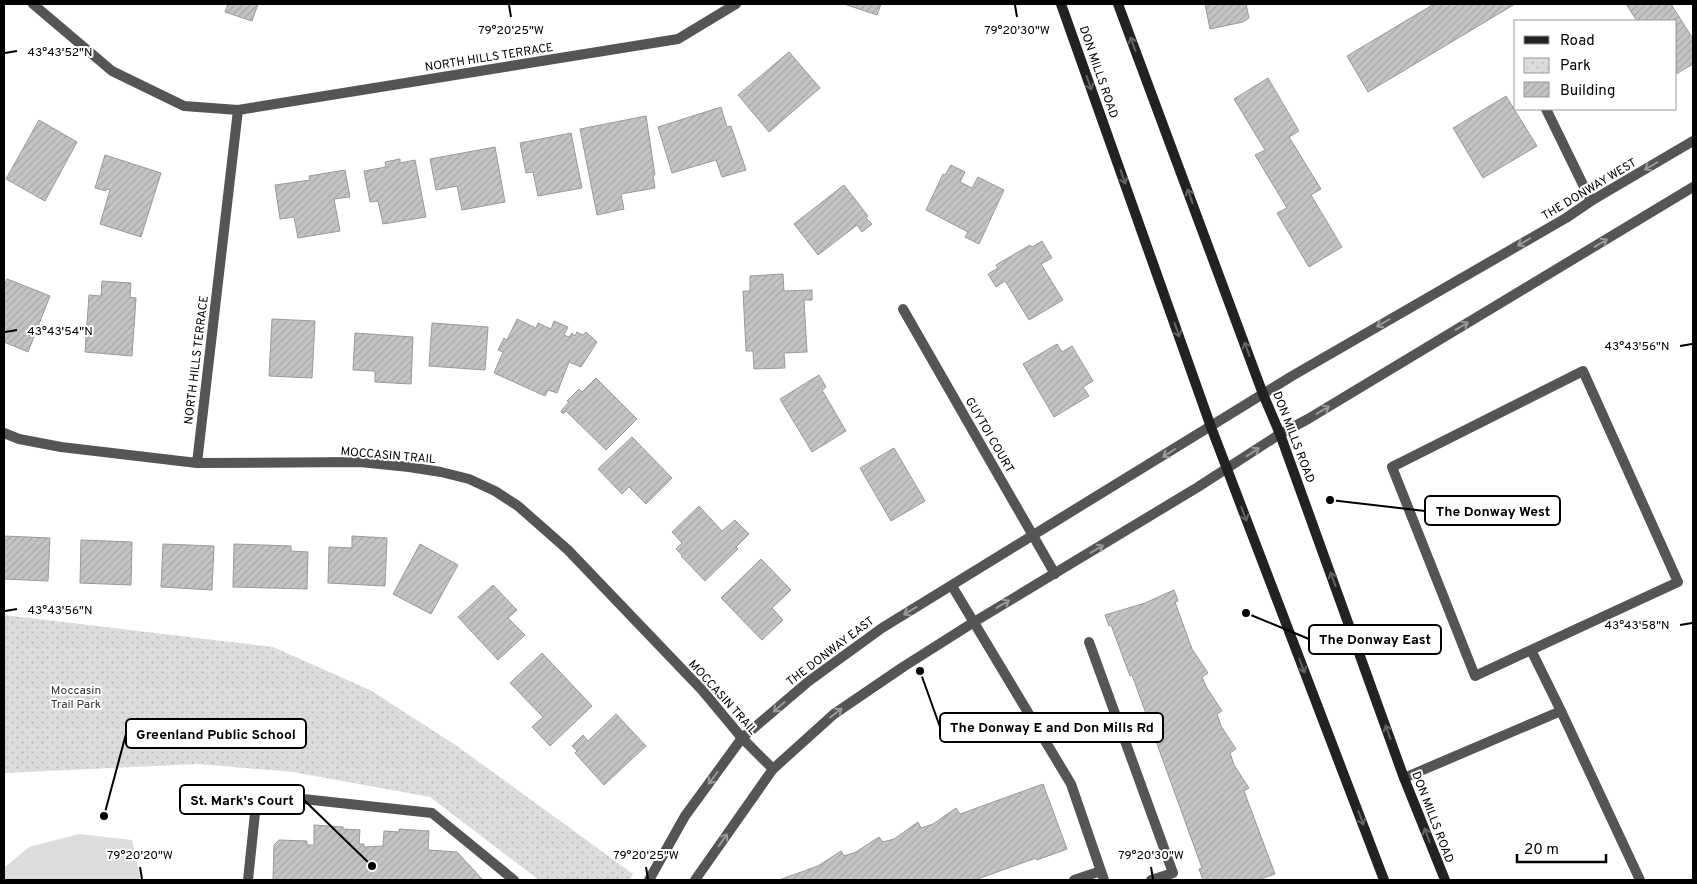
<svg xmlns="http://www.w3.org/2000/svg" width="1697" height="884" font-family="Overpass,sans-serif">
<defs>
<pattern id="park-dots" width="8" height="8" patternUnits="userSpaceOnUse" patternTransform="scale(1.25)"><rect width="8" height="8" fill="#dcdcdc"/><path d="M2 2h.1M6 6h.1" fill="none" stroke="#bbb" stroke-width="1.8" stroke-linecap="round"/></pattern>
<pattern id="building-hatch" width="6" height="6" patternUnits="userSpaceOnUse" patternTransform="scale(1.25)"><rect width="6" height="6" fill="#c4c4c4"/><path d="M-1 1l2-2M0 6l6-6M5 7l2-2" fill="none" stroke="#a7a7a7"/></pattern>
</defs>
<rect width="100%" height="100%" fill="#fff"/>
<path fill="url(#park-dots)" d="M 4,615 L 273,647 L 370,690 L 457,746 L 633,874 L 630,880 L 539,880 L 430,797 L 293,772 L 198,764 L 4,773 Z"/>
<path fill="#dcdcdc" d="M 79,834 L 132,840 L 141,880 L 4,880 L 4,868 L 29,847 Z"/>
<path fill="url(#building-hatch)" stroke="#999" d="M 228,4 L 258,4 L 252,21 L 225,12 Z
M 844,4 L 881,4 L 877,15 Z
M 1205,4 L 1249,4 L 1246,4 L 1249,18 L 1243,22 L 1210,29 Z
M 1434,4 L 1515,4 L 1368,92 L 1347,56 Z
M 1626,4 L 1671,4 L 1693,39 L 1693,64 L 1676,74 L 1676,21 L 1637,21 Z
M 789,52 L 820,88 L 769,132 L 738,95 Z
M 1268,78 L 1299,131 L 1289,137 L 1321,189 L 1311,195 L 1342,247 L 1309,267 L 1277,213 L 1287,208 L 1255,155 L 1265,150 L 1234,99 Z
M 1506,96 L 1537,146 L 1483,178 L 1453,128 Z
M 721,107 L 727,127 L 731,126 L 746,170 L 722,177 L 716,160 L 672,173 L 658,127 Z
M 646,116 L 655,175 L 653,175 L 655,188 L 621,194 L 624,209 L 597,215 L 580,129 Z
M 39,120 L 77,142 L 45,201 L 6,179 Z
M 571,133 L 582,188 L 538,196 L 533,172 L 526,173 L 520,143 Z
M 495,147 L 505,202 L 462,210 L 457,186 L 436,190 L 430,159 Z
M 105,155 L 161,173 L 141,237 L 100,224 L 110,190 L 106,189 L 106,191 L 95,188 Z
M 400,159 L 400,163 L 415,160 L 426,217 L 383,224 L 378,201 L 370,202 L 364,171 L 386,167 L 385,162 Z
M 951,165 L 965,172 L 960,182 L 972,188 L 978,177 L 1004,190 L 979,244 L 965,237 L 968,232 L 926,210 L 943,174 L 945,175 Z
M 345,170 L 350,197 L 334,199 L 340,231 L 298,238 L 294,217 L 280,219 L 275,185 L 310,180 L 309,176 Z
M 844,185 L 868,216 L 866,218 L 872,224 L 862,232 L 857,225 L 818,255 L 794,224 Z
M 1042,241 L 1052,258 L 1041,264 L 1063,300 L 1029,320 L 1005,281 L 996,287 L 988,274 L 998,268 L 996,265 L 1030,245 L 1032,247 Z
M 783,274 L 784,291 L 812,290 L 812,300 L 804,300 L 807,352 L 784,353 L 785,368 L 754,369 L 753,351 L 746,351 L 743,291 L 750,291 L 750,276 Z
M 7,279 L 50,296 L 28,352 L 4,342 L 4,286 Z
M 102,281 L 131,283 L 130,297 L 136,298 L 132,356 L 85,352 L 89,295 L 101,296 Z
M 272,319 L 315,321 L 312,378 L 269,376 Z
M 517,319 L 536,328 L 538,323 L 551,329 L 554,321 L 568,327 L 564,335 L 569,337 L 572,333 L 575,336 L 577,332 L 583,335 L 586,332 L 597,342 L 581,367 L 569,362 L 557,393 L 548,390 L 545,396 L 494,373 L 503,352 L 498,350 L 504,338 L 507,340 Z
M 432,323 L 488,327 L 485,370 L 429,366 Z
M 355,333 L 413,337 L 411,384 L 375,382 L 375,371 L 353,370 Z
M 1057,344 L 1062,352 L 1072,346 L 1093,381 L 1083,387 L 1089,396 L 1054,417 L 1023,364 Z
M 819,375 L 826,387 L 822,390 L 846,431 L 812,452 L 780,399 Z
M 596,378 L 637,419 L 606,450 L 566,411 L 563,414 L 561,411 L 569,402 L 567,401 L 579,389 L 582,392 Z
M 632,437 L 672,478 L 646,504 L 629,487 L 622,494 L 598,469 Z
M 894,448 L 925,501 L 891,521 L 860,468 Z
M 699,506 L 722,531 L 735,520 L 749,534 L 736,547 L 738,549 L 705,581 L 681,556 L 682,555 L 676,549 L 682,543 L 672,532 Z
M 4,536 L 50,538 L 48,581 L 4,579 Z
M 352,536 L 387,538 L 385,586 L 328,583 L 329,547 L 352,548 Z
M 81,540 L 132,542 L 131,585 L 80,583 Z
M 163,544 L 214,546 L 212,590 L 161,587 Z
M 234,544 L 291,546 L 291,551 L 308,552 L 307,589 L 233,587 Z
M 420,544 L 458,565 L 431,614 L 393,594 Z
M 761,559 L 791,590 L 772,608 L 783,620 L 762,640 L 721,598 Z
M 493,585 L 517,610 L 508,618 L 525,635 L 498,660 L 458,617 Z
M 1174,590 L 1178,601 L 1175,602 L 1192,649 L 1208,673 L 1202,677 L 1207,688 L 1222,711 L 1217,714 L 1221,726 L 1236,749 L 1230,753 L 1234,765 L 1249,788 L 1244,791 L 1275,874 L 1258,880 L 1203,880 L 1199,869 L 1202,868 L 1132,675 L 1130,676 L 1111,625 L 1109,626 L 1105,615 L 1145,603 Z
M 542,653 L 592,706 L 550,746 L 532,727 L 543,717 L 510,683 Z
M 616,714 L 646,746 L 604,785 L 575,753 L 577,751 L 572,746 L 583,735 L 588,741 Z
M 1043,784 L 1067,849 L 1037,860 L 1036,858 L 975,880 L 779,880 L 818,866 L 841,851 L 844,856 L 856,852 L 879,837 L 883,842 L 894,839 L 918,822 L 921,828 L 933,824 L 956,808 L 960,814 Z
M 314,825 L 343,827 L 343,829 L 360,830 L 359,844 L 364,844 L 364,847 L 383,846 L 384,831 L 399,832 L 399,829 L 429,831 L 428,850 L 457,852 L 483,880 L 273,880 L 274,845 L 279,840 L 307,841 L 307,845 L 314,845 Z"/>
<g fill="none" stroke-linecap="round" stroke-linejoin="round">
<path stroke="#555" stroke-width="10" d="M 1546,109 L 1591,201
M 952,586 L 1071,784 L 1104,880
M 1089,642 L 1173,873 L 1151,880
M 1531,650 L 1678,582 L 1583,371 L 1392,467 L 1475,676 L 1531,650 L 1561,711 L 1640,880
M 1404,778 L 1561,711
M 248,880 L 257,794 L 432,813 L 514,880
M 1074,880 L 1101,871"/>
<path stroke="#555" stroke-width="10" d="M 33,4 L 112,71 L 184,106 L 238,110 L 678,39 L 736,4
M 903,309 L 1055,574
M 4,433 L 19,439 L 61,447 L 197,463 L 360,462 L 409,467 L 441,472 L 469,479 L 495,491 L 518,506 L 568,550 L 702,690 L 742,738 L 773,769
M 197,463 L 238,110"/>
<path stroke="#555" stroke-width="10" d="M 649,880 L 685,816 L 742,738 L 809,681 L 882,628 L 1292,376 L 1566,218 L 1591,201 L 1693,141
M 695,880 L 773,769 L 834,714 L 903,667 L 974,622 L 1198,487 L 1280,434 L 1308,419 L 1693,187"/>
<path stroke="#222" stroke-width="10" d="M 1061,4 L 1211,427 L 1384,880
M 1118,4 L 1263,394 L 1280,434 L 1404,778 L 1445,880"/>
</g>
<defs><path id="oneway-shaft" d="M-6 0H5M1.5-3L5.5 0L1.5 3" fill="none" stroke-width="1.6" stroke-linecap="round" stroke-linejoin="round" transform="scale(1.25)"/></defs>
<g stroke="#646464">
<use href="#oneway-shaft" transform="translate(1133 44) rotate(-110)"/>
<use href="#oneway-shaft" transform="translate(1089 83) rotate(71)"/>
<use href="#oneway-shaft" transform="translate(1123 177) rotate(71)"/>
<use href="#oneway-shaft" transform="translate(1190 196) rotate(-110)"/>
<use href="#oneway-shaft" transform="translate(1177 330) rotate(71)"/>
<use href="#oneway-shaft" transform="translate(1247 349) rotate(-110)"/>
<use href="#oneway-shaft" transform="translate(1244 514) rotate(69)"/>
<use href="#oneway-shaft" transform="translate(1333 579) rotate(-110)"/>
<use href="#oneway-shaft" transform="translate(1302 666) rotate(69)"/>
<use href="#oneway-shaft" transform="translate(1388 732) rotate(-110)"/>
<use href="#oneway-shaft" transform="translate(1361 818) rotate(69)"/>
<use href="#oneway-shaft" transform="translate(1427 835) rotate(-111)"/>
</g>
<g stroke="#999">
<use href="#oneway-shaft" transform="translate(1651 166) rotate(150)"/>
<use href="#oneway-shaft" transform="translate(1524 242) rotate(150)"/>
<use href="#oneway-shaft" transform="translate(1601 243) rotate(-31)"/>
<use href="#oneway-shaft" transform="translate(1383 323) rotate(150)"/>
<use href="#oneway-shaft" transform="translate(1462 326) rotate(-31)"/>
<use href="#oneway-shaft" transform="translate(1323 410) rotate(-31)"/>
<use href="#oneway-shaft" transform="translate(1253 452) rotate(-33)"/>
<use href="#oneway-shaft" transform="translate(1169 453) rotate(148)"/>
<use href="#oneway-shaft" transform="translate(1097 549) rotate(-31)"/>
<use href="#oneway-shaft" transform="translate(1003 604) rotate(-31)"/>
<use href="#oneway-shaft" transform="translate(910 611) rotate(149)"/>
<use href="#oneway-shaft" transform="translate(779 707) rotate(139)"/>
<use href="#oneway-shaft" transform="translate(836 713) rotate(-37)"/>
<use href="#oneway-shaft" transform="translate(713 778) rotate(127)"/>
<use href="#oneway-shaft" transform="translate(723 840) rotate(-55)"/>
</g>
<path fill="none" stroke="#000" stroke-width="2" d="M 509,5 L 511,17M 1015,5 L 1017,17M 5,53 L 17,51M 5,332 L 17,330M 1680,346 L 1692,344M 5,611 L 17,609M 1680,625 L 1692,623M 140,867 L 142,879M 646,867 L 648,879M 1151,867 L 1153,879"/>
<g text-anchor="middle" stroke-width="4" stroke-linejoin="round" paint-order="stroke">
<g font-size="12" fill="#000" stroke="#fff">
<text transform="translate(489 57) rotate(-9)" y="4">NORTH HILLS TERRACE</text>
<text transform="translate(1099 72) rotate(71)" y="4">DON MILLS ROAD</text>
<text transform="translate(1589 189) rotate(-31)" y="4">THE DONWAY WEST</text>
<text transform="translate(196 360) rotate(-83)" y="4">NORTH HILLS TERRACE</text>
<text transform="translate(990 435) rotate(60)" y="4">GUYTOI COURT</text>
<text transform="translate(1294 437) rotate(69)" y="4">DON MILLS ROAD</text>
<text transform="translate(388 455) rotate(5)" y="4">MOCCASIN TRAIL</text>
<text transform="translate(830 651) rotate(-37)" y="4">THE DONWAY EAST</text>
<text transform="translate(723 697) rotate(48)" y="4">MOCCASIN TRAIL</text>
<text transform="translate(1433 817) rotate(69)" y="4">DON MILLS ROAD</text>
</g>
<g font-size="12" fill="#333" stroke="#fff">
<text x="76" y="694">Moccasin<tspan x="76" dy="14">Trail Park</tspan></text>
</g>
</g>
<g font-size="12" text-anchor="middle" fill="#000" stroke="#fff" stroke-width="4" stroke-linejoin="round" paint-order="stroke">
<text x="511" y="34">79°20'25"W</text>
<text x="1017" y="34">79°20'30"W</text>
<text x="60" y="56">43°43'52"N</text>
<text x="60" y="335">43°43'54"N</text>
<text x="1637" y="350">43°43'56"N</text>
<text x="60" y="614">43°43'56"N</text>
<text x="1637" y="629">43°43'58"N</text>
<text x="140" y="859">79°20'20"W</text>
<text x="646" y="859">79°20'25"W</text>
<text x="1151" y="859">79°20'30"W</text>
</g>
<path fill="none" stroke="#000" stroke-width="2" d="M1330 500L1425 511M1246 613L1309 639M920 671L940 727M104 816L126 734M372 866L304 800"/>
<g fill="#000" stroke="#fff" stroke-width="2">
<circle cx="1330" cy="500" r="5"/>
<circle cx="1246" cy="613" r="5"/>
<circle cx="920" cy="671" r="5"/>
<circle cx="104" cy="816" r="5"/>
<circle cx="372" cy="866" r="5"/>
</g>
<g fill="#fff" stroke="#000" stroke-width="2">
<rect x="1425" y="496" width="135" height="29" rx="5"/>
<rect x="1309" y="625" width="132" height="29" rx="5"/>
<rect x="940" y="713" width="223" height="29" rx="5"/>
<rect x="126" y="719" width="180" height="29" rx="5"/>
<rect x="180" y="785" width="124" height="29" rx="5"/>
</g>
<g font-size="14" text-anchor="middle" font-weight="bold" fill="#000">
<text x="1493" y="516">The Donway West</text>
<text x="1375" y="644">The Donway East</text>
<text x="1052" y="732">The Donway E and Don Mills Rd</text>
<text x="216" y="739">Greenland Public School</text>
<text x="242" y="805">St. Mark's Court</text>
</g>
<rect width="1697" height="884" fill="none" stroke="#000000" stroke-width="10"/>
<rect x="1514" y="20" width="162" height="90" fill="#ffffff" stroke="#999999"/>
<rect x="1524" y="36" width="25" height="8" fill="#222222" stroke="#999999"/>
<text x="1560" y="45" font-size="15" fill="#000000">Road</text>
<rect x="1524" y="58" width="25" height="15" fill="url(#park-dots)" stroke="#999999"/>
<text x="1560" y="70" font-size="15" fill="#000000">Park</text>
<rect x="1524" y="82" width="25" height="15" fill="url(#building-hatch)" stroke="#999999"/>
<text x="1560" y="95" font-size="15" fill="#000000">Building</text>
<path d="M1517 854v8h89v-8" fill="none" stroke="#000000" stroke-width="2.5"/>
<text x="1524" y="854" font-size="15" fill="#000000" stroke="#ffffff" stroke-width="4" paint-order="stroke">20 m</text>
</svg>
